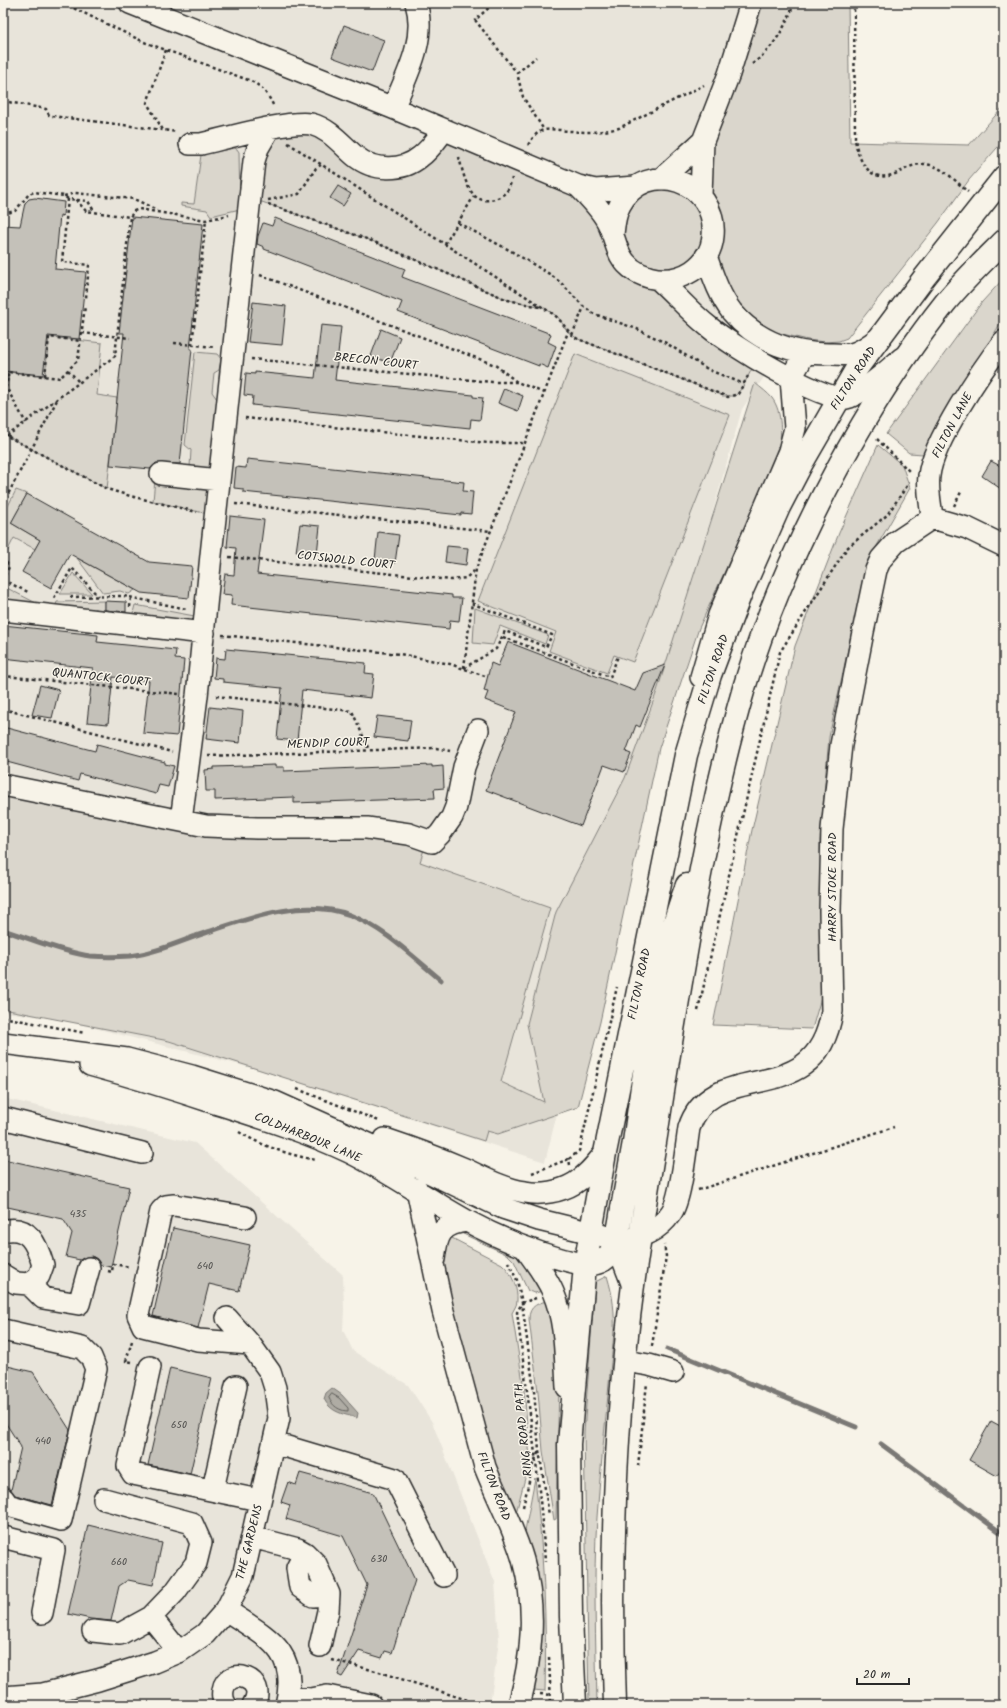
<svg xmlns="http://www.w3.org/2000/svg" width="1007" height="1708" font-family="Kalam,sans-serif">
<rect width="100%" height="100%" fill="#f7f3e8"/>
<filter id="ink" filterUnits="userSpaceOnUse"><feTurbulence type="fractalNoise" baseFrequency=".025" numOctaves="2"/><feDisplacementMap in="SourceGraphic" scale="8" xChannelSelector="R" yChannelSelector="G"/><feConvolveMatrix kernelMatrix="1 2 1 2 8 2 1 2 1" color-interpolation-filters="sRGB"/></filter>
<g filter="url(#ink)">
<path fill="#e8e4da" d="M 3,3 L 848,3 L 850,172 L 788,313 L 778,357 L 742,409 L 662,691 L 545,1162 L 256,1069 L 59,1019 L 3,1012 Z
M 3,1098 L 195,1143 L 343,1275 L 344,1310 L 343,1330 L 353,1351 L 408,1385 L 432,1422 L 495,1582 L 499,1640 L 490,1705 L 3,1705 Z"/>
<path fill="#dad6cc" stroke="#82807c" d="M 751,3 L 848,3 L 850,142 L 969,145 L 1004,106 L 1004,140 L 969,180 L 938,223 L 847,338 L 839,341 L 825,342 L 808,340 L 774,332 L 754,332 L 706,257 L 672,279 L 757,359 L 742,388 L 735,396 L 724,396 L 578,339 L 568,332 L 558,317 L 543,307 L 508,300 L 372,241 L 262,202 L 250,204 L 269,129 L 302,124 L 390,168 L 444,130 L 578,186 L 635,187 L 703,141 Z
M 234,148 L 237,149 L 239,152 L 240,209 L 211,216 L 207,210 L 181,206 L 181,203 L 194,204 L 201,155 Z
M 1004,278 L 1004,317 L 923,454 L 909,453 L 886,434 L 982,302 Z
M 49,337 L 102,343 L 97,395 L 117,398 L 107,489 L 3,434 L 3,383 L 7,384 L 8,372 L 45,376 Z
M 195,352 L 217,354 L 221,359 L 219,370 L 214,373 L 212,392 L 219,402 L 210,469 L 190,467 L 191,450 L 185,445 Z
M 575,354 L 730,415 L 633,662 L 614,655 L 607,673 L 549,651 L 556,632 L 478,601 Z
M 755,383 C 761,388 768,393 772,398 C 783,413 781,435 779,452 L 699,628 L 659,748 L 600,1022 L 578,1107 L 498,1134 L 487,1131 L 484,1141 L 169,1041 L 3,1009 L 3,785 L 206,826 L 427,840 L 420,862 L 550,908 L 501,1082 L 544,1102 L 527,1024 L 556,912 L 625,778 L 657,691 Z
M 878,445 L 902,465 L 910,488 L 866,565 L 829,737 L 820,840 L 823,991 L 812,1029 L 713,1025 L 752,830 L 795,646 L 839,533 Z
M 155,479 L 206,487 L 209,492 L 208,514 L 153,501 Z
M 16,490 L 27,494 L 11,523 L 40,540 L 35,549 L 14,538 L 6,554 L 3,550 L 3,516 Z
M 77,558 L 135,590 L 129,594 L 120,591 L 103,593 Z
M 73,573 L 92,594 L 60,594 Z
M 3,586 L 40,605 L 3,604 Z
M 105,601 L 105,615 L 53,612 L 57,602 Z
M 135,605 L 200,617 L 198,623 L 132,617 Z
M 475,608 L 548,635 L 545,644 L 500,626 L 493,645 L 473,643 Z
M 463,1230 L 521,1258 L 546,1290 L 535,1293 L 528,1291 L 514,1261 L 508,1255 L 459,1232 Z
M 450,1237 L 502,1264 C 512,1272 518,1289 517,1301 C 517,1305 514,1309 512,1313 L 524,1389 L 530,1459 L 516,1513 L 500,1488 L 445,1293 L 442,1254 Z
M 607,1276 C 620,1317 612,1343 609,1384 C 605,1428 600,1473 597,1517 C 593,1579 596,1643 597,1705 L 589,1705 L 584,1433 L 595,1282 Z
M 550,1300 L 559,1383 L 556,1519 L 554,1520 L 543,1451 L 538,1392 L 529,1319 C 529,1305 539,1303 550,1300 Z
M 535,1478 C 543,1549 547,1620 545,1691 L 533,1690 L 524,1536 Z"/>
<path fill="#afaca4" stroke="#7a7874" d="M 332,1388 L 342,1395 L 358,1413 L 357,1418 C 344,1414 331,1413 324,1399 L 326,1393 Z"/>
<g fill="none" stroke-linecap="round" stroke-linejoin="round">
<path stroke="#605f5b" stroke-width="1" d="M 332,1394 L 339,1398 L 348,1408 L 348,1411 C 340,1411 332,1406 329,1398 Z"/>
<path stroke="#7a7874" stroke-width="5" d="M 3,930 C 29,938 64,953 90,956 C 103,957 117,957 130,956 C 156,953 183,940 208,932 C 253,917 303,898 350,915 C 384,928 413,957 441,980
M 667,1349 L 856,1427
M 881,1444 L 1004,1535"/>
</g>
<path fill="#c4c1b9" stroke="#2b2b2b" d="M 344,25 L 384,40 L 372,72 L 332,57 Z
M 338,186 L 351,194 L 343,206 L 330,198 Z
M 35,198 L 64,202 L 63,216 L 60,215 L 55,269 L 86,272 L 79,339 L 48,336 L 43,375 L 3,371 L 3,225 L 20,226 L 25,203 L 29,199 Z
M 132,217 L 203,224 L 190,349 L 192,349 L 180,464 L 156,463 L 150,469 L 110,465 L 124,333 L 119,333 Z
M 275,218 L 405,269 L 402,277 L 551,334 L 548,342 L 556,346 L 548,368 L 539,364 L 539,366 L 398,312 L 402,302 L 264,249 L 264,247 L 257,244 L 258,236 L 263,223 L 272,226 Z
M 253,302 L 286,306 L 282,345 L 248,342 Z
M 321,325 L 341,327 L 335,380 L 473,395 L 473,397 L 483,398 L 480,420 L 471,419 L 470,428 L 252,405 L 253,396 L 244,395 L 246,373 L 255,374 L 255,372 L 315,378 Z
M 381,329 L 400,337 L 390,363 L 371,356 Z
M 504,388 L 523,396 L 518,411 L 498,403 Z
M 247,459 L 464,482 L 463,491 L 473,492 L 471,514 L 461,513 L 461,515 L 243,492 L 243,489 L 234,488 L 236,467 L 246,468 Z
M 991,461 L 1004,468 L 1004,491 L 982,476 Z
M 27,494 L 149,562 L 192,566 L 189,598 L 141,593 L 70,554 L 51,588 L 22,572 L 40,540 L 11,523 Z
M 230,516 L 264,520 L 257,574 L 452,595 L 452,598 L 462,598 L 459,621 L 450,620 L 449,629 L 231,605 L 232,595 L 222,594 L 225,574 L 234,575 L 236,548 L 227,547 Z
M 300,524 L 320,526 L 317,554 L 296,552 Z
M 378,532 L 399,535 L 395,563 L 375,560 Z
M 447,546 L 468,548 L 466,565 L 445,562 Z
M 105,601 L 126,602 L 126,612 L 105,610 Z
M 3,625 L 98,635 L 97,642 L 176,650 L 175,659 L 184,660 L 177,736 L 143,733 L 149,681 L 113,677 L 108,724 L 87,722 L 93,668 L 3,658 Z
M 508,642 L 635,691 L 643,673 L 665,665 L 640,727 L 636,725 L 626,752 L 631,754 L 624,772 L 604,765 L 581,826 L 486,790 L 516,712 L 485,700 L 488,692 L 484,691 L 491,663 L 498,666 Z
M 226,649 L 366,663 L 365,673 L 374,674 L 371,698 L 302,690 L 297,741 L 277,739 L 282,688 L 223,682 L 223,679 L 214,678 L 216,658 L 225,659 Z
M 40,685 L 59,690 L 52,718 L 32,715 Z
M 210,707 L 243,711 L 240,743 L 206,739 Z
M 377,716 L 411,720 L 408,741 L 374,737 Z
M 3,727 L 95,751 L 97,744 L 165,762 L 165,764 L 174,766 L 168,787 L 159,785 L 156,794 L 80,774 L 78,781 L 3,761 Z
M 275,765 L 275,767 L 284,767 L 284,771 L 432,765 L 432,767 L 443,766 L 444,788 L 434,789 L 435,798 L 294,803 L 294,797 L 215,800 L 215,791 L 206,791 L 205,770 L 214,769 L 214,767 Z
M 3,1159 L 129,1187 L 111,1267 L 101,1265 L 97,1259 L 92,1256 L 86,1257 L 80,1260 L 66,1257 L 72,1233 L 63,1219 L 3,1206 Z
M 173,1228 L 250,1245 L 239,1291 L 209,1284 L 198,1328 L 153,1316 Z
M 3,1365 L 33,1372 L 70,1430 L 52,1505 L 15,1495 L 11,1490 L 21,1447 L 3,1419 Z
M 170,1368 L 212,1378 L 190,1474 L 148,1465 Z
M 991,1421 L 1004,1428 L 1004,1465 L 997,1476 L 969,1460 Z
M 300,1473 L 373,1493 L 415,1580 L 392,1653 L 385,1651 L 382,1658 L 359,1651 L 342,1677 L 338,1675 L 367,1585 L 343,1536 L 286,1519 L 290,1505 L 281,1502 L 288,1482 L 296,1485 Z
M 88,1525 L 162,1543 L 153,1585 L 128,1580 L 119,1586 L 111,1621 L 91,1619 L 68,1614 Z"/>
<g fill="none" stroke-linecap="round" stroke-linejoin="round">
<defs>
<path id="minor" d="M 130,3 L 393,108 L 578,186 L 595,190 L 636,187
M 393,108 C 407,75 427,39 416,3
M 190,144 L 201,144 C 227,138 288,120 311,124 C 330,129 341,144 355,156 C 373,171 402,172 420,157 C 430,150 437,139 444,130
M 661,179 L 703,141
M 578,186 C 589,197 600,208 607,221 C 612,230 614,240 618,250 C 629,279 667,287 692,271 C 704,263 712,250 713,236 C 718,181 647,156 620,205 C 615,214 614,224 613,234
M 701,195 L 703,141 L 729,74 L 751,3
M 706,256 C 713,276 719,295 732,312 C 757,342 795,355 833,354 C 839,354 845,355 851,354 C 861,352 870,344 878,339
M 658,279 C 676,295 691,313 709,327 C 729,344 823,402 846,398 C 860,396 890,368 902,358
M 161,474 L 219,480
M 932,518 C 931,505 927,490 929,476 C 932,443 983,368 1004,341
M 3,610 L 204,633
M 701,677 L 719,615 L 789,451 L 795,428 L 791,378 L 805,353
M 3,785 L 206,826 L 257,828 L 367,828 L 409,834 L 432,842 L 440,834 L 452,817 L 456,807 L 464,767 L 478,730
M 181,821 L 197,696 L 211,555 L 254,161 L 258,148 L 269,129
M 3,1043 L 127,1059 L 192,1076 L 275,1102 L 391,1154 L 503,1208 L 539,1220 L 604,1236 L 614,1242 L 618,1247 L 633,1286
M 90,1065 C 134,1077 176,1090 218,1104 C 262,1118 307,1132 349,1152 C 390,1172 427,1199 467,1221 C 504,1241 544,1256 585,1265
M 3,1118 L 142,1153
M 385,1139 C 412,1148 439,1158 465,1169 C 484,1178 504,1189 525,1192 C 541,1195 560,1192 575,1183 C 588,1175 596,1164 605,1153
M 417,1189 L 443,1311 L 485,1467 C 497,1498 514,1528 523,1560 C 537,1609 532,1657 519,1705
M 245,1217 L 174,1205 L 166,1206 L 161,1211 L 138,1315 L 143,1326 L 198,1340 L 250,1344
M 3,1231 C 29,1224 37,1245 43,1265 L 39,1276 L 29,1284 L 16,1283 L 3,1275
M 614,1242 C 636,1240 658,1232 671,1213 C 681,1200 686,1147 689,1128 C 713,1054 817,1114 832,1011 L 830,911 L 832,829 L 841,745 L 863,632 L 876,570 L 881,559 L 896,542 L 932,518 L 967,528 L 1004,546
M 525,1248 C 535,1262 546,1276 553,1292 C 566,1322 565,1356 567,1387
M 434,1259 C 437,1234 441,1224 467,1221
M 29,1284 L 43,1298 L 79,1304 L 89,1268
M 3,1330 L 82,1348 L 91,1357 L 96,1369 L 61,1520 L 8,1505 L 3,1498
M 625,1361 L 649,1365 L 673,1372
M 150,1367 L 128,1466 L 133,1474 L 259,1500
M 274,1443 L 395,1479 L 444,1576
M 213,1489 L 236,1386
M 3,1537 L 54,1550 L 42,1613
M 252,1537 L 298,1549 L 305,1553 L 316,1564 L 329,1594 L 328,1611 L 320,1646
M 305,1553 L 297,1568 L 300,1587 L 313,1596 L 329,1594
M 226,1610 C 266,1637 300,1650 286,1705
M 151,1617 L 179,1652
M 93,1631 L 120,1634 L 151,1617 L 175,1592 L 196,1563 L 201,1543 L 192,1523 L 104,1499
M 3,1697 L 43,1694 L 98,1680 L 155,1662 L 179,1652 L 205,1634 L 226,1610 L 243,1576 L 279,1418 L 275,1388 L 270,1372 L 250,1344 L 227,1318
M 288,1697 L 311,1699 L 327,1696 L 371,1705
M 226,1705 C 223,1701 222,1696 223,1690 C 227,1665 270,1678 253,1705"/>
<path id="major" d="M 585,1265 C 596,1264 605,1262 611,1252 C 618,1239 620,1222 622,1208 C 626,1186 630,1164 634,1142 C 647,1056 656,967 687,885
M 575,1705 L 571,1617 L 569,1444 L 585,1265 L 605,1153 L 686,755 L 710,675 L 740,595 L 779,507 L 802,463 L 857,368 L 924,278 L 1004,177
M 615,1705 C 610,1568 615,1421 633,1285 C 642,1218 654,1151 664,1085 C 686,951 706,818 744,688 C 772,596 813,508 862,425 C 887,383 914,342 945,303 C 963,281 984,261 1004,241"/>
</defs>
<use href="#minor" stroke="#2b2b2b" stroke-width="24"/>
<use href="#major" stroke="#2b2b2b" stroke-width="25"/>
<path stroke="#2b2b2b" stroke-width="2.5" stroke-dasharray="3 3" stroke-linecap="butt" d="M 63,3 L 144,42 L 251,81 C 263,87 269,96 274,107
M 854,3 L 855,137 C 856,154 866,180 888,176 C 901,174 910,163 925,164 C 943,166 955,181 968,192
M 493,4 L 475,20 L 517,73 L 523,97 L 544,130
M 166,50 L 147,103 L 163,130 L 177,132
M 752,64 C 773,49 786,27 794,3
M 517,73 L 536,57
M 3,101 L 46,109 L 49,115 L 52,116 L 163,130
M 288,143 L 553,314 C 563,321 567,333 578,339 L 728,397 L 738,394 L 748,376
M 528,145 C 532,139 536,132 544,130 C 553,128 563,131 572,131 C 588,133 603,132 619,128 L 704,85
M 459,157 C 462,169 465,184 473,194 C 480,204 498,201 506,192 C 509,189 511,183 512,178
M 999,158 L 1004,153
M 64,196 L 75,193 L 134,199 L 157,210
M 68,199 L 62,262 L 89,265 L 86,298
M 76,200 L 86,211 L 130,217 L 134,211 L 139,209 L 206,220 L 229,215
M 268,200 L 299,194 L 316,168 L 321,165
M 268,204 L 372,241 L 508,300 L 540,307
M 3,214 L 15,211 L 29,194 L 34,192 L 64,196 L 68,199 L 88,201 L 94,211
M 458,223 L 511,251 L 551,275 L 561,283 L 583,306 L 594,314 L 637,329 L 666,343 L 709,370 L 744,384
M 445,244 L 474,196
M 260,275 L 495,365 L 517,382 L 544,393
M 82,333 L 130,338
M 572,335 L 584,307
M 174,343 L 215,347
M 192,345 L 206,220
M 251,359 L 492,382 L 517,382
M 68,370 L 79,382
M 45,376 L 49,337 L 81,341
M 4,377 L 8,377 L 6,387 L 26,423
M 8,377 L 8,372 L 60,378 L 78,360 L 85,306
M 245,418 L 488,443 L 525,443
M 3,434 L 107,489 L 130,496 L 197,512
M 7,436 L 115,356 L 130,217
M 877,439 L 910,472
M 3,504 L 57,400
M 235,504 L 490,531
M 954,506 L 962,490
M 3,557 L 9,567 L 3,579
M 229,557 L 451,580 L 466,578 L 475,570
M 3,580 L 30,593
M 70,597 L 124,596 L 187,609
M 54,598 L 72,568 L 98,596
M 130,607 L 131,597
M 1004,632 L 1004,636
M 222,635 L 400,654 L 450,664 L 488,677
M 503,637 L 610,677 L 618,656
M 464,668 L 476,569 L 568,332
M 464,668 L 496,649 L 505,631 L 546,647 L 552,635 L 471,603
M 3,677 L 5,676 L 179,694
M 216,696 L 352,711 L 369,750
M 3,709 L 172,752
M 208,756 L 436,748 L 450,751
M 698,1011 L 780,652 L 847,548 L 887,515 L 909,483
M 3,1017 L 85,1033
M 297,1089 L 379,1121
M 239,1132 C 262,1146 289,1155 316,1160
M 570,1165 L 569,1159 L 579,1151 L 581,1144 L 617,987
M 532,1173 L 569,1159
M 698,1190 L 894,1127
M 508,1262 L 517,1280 L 522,1303 L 534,1391 L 539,1450 L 549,1515
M 108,1271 L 112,1272 L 113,1264 L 130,1267
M 536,1298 L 522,1303 L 517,1312 C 527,1395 540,1478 545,1562
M 132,1341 L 126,1361 L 132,1362
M 652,1346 L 666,1256 L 664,1245
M 638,1466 L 647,1383
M 523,1507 L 533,1464 L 539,1451
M 549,1657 L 551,1705
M 332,1660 L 376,1671 L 483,1705
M 540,1694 L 551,1695"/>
<use href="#minor" stroke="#f7f3e8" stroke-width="21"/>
<use href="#major" stroke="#f7f3e8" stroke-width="22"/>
</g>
</g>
<g text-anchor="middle" stroke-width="3" stroke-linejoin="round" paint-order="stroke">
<g font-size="10" fill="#51504e">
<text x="78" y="1217">435</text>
<text x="205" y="1269">640</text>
<text x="179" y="1428">650</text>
<text x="43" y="1444">440</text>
<text x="379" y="1562">630</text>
<text x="119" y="1565">660</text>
</g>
<g font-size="12" fill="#2b2b2b" stroke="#f7f3e8">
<text transform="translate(376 361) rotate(6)" y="4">BRECON COURT</text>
<text transform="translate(853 378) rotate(-57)" y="4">FILTON ROAD</text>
<text transform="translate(952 425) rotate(-62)" y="4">FILTON LANE</text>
<text transform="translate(346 560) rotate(6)" y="4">COTSWOLD COURT</text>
<text transform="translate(713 669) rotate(-71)" y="4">FILTON ROAD</text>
<text transform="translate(101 677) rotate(6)" y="4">QUANTOCK COURT</text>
<text transform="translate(328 743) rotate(-2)" y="4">MENDIP COURT</text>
<text transform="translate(832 887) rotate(-90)" y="4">HARRY STOKE ROAD</text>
<text transform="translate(639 984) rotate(-78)" y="4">FILTON ROAD</text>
<text transform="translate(308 1137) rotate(22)" y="4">COLDHARBOUR LANE</text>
<text transform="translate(523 1430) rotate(-96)" y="4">RING ROAD PATH</text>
<text transform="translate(494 1486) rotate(69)" y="4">FILTON ROAD</text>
<text transform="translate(249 1542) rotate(-76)" y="4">THE GARDENS</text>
</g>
</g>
<rect width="1007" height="1708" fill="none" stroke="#f7f3e8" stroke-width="16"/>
<rect x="8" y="8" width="991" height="1692" fill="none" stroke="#2b2b2b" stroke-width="1.5" filter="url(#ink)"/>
<path d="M857 1678v6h52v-6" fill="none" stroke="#2b2b2b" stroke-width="2"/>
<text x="863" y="1678" font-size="12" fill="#2b2b2b" stroke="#f7f3e8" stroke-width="3" paint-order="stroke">20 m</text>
</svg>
